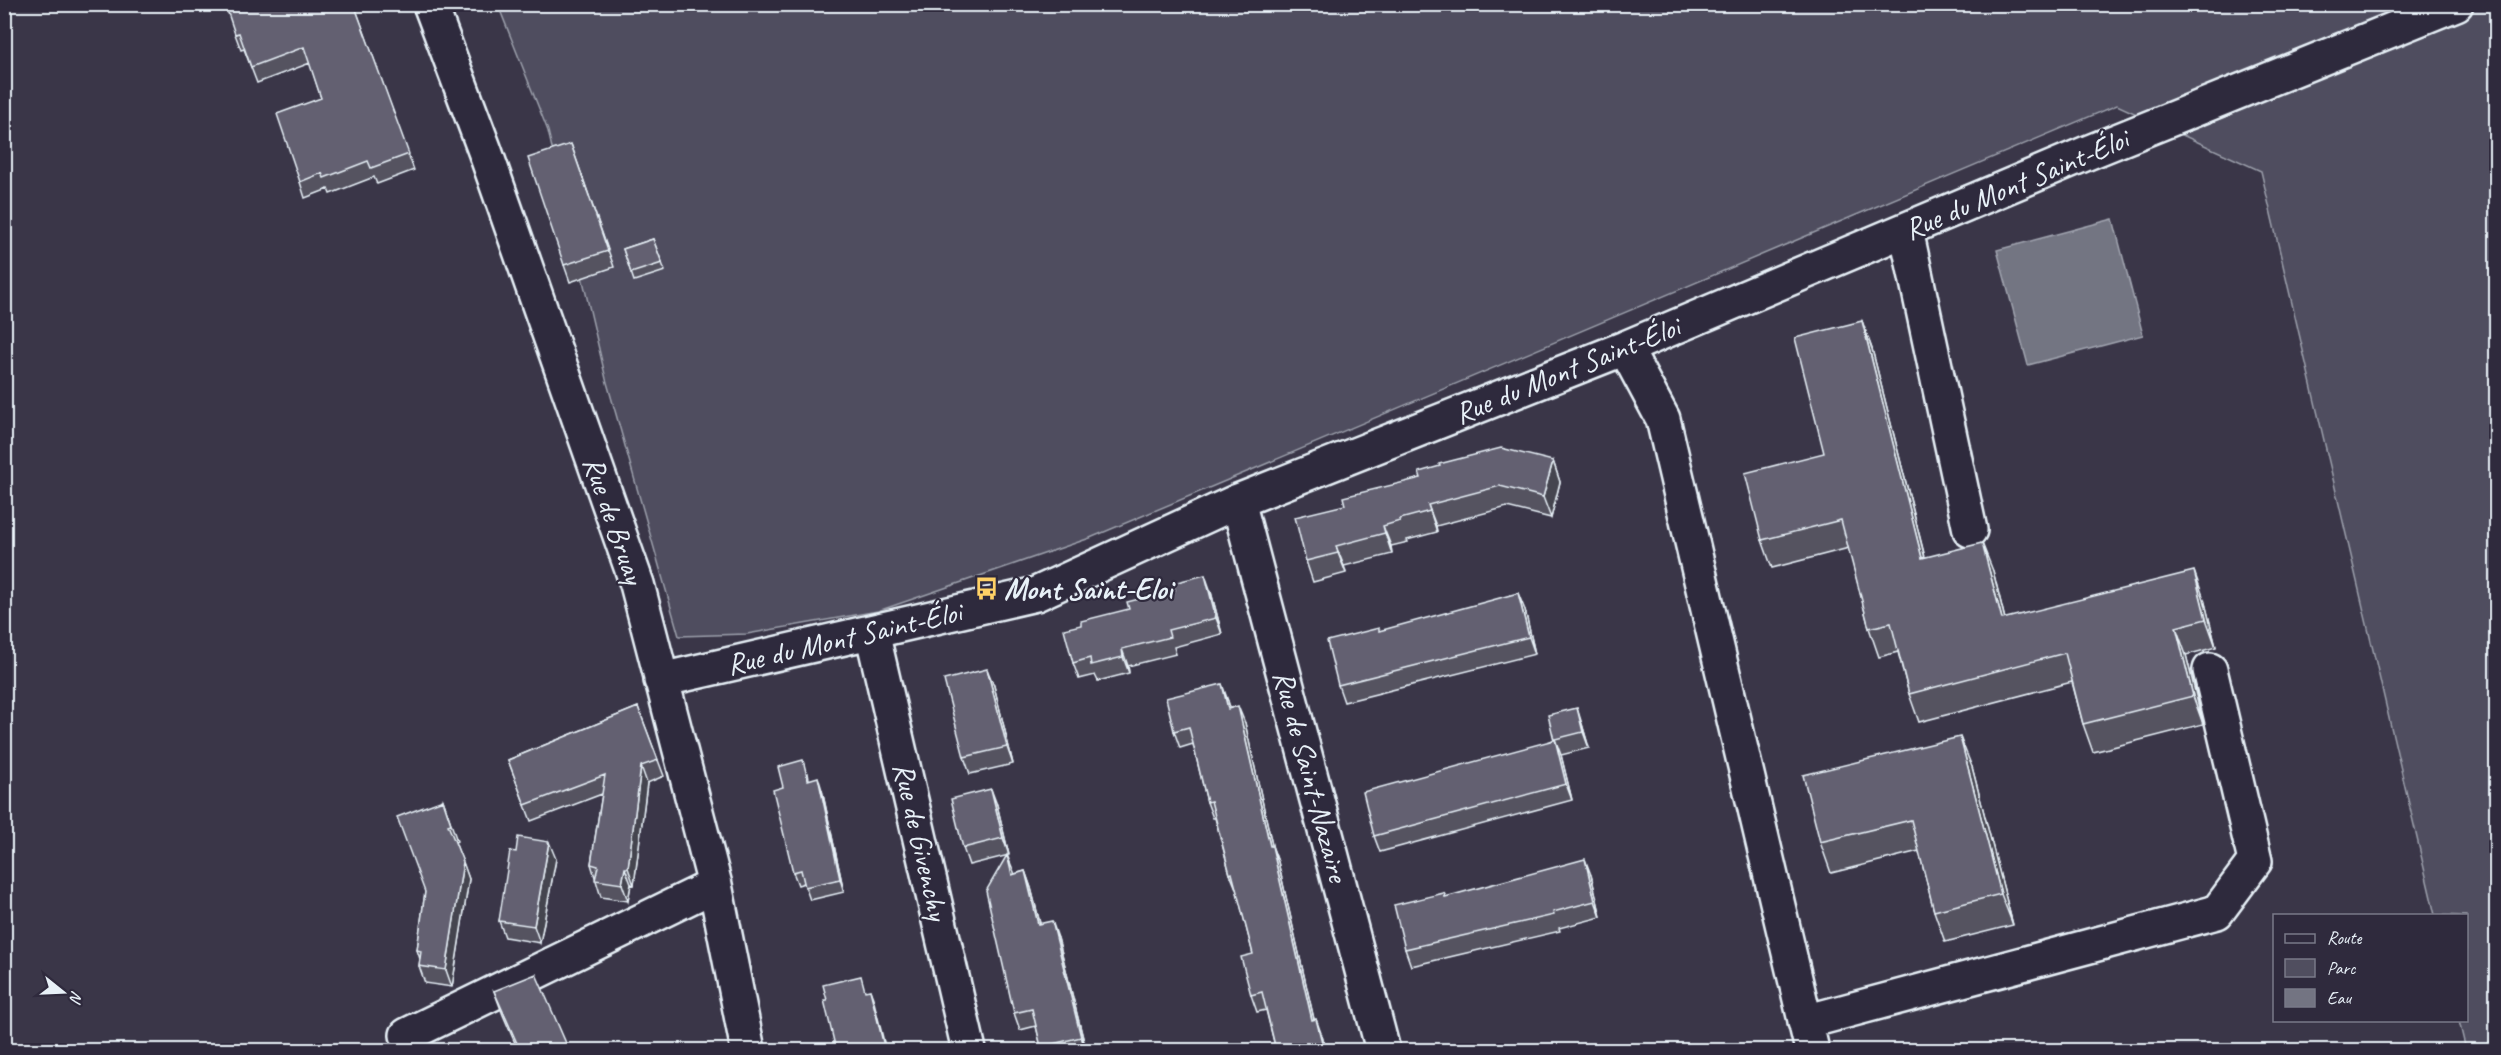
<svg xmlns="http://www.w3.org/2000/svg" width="2501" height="1055" font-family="Caveat,sans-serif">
<rect width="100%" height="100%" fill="#3a3648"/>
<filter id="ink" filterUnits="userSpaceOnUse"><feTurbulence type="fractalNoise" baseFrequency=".0167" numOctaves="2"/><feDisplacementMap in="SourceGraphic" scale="12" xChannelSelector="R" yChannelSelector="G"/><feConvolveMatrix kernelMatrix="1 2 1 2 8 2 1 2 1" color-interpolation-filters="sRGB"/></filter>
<g filter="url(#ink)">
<path fill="#504e5f" stroke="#9ca0ac" stroke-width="1.5" d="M 498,5 L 2496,5 L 2496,1037 L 2479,1050 L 2466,1050 L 2459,1021 L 2466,1020 L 2466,916 L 2435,915 L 2261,171 L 2117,105 L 1090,538 L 878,611 L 747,634 L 679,636 L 606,379 L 548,131 Z"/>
<path fill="#737482" stroke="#a2a6b1" stroke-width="1.5" d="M 2113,219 L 2143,335 L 2028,365 L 1997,250 Z"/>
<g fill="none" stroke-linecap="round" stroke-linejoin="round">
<defs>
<path id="minor" d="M 430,4 L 485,151 L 637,584 L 715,885 L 748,1050
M 1906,230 L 1970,530
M 1625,348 L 1663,419 L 1812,1050
M 1238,501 L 1383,1050
M 872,632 L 969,1050
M 661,680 L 1036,594 L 1238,501 L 1625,348 L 2087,153 L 2456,4
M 1805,1022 L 2217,912 L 2255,861 L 2210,670
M 407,1035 L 715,885"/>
</defs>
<use href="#minor" stroke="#e8f1f8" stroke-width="38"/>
<use href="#minor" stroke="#2f2a3d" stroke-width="33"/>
</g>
<path fill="#555361" stroke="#e8f1f8" stroke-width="1.5" d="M 354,4 L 414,170 L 377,184 L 374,177 L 330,194 L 328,189 L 305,198 L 300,182 L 321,98 L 310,63 L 257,83 L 244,49 L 241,50 L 235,34 Z
M 571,144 L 614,267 L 570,282 L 564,265 Z
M 653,239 L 665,271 L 634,281 L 623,249 Z
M 1862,321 L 1872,349 L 1925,557 L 1993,571 L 2005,619 L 2204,599 L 2216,647 L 2186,655 L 2203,724 L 2093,752 L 2083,724 L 2072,682 L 1919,722 L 1909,694 L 1898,652 L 1879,657 L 1869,628 L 1849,548 L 1772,568 L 1762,540 L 1824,453 Z
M 1553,461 L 1560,482 L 1551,518 L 1507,507 L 1436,526 L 1437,532 L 1407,540 L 1408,542 L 1391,546 L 1392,554 L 1344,566 L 1346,573 L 1313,582 L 1306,561 L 1345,505 L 1421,478 L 1440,466 Z
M 1211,592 L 1222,634 L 1174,647 L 1176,654 L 1128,666 L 1129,673 L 1098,681 L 1095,675 L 1079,679 L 1073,663 L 1081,625 Z
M 1525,610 L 1535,654 L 1344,702 L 1338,685 L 1380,631 Z
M 994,686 L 1013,764 L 970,774 L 964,757 Z
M 1228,701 L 1230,708 L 1245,723 L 1272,846 L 1278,862 L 1314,1019 L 1322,1036 L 1326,1050 L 1276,1050 L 1266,1010 L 1257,1012 L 1251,995 L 1253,954 L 1237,891 L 1230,874 L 1215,818 L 1213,818 L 1207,802 L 1193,744 L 1180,748 L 1174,731 Z
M 638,707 L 664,776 L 647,783 L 634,885 L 631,884 L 628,901 L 601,897 L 591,864 L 602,794 L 531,821 L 508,760 Z
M 1582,724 L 1589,748 L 1561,755 L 1572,800 L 1380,852 L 1374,836 Z
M 1972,767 L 2013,925 L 1945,942 L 1934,911 L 1919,851 L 1831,873 L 1820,842 Z
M 808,773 L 809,779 L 822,790 L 844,892 L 810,900 L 804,883 L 798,885 L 793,872 L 783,787 Z
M 443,800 L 457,841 L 455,842 L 469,879 L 452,987 L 425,983 L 419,966 L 420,959 L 417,950 L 425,892 Z
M 997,805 L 1009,855 L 969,865 L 963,848 Z
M 516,852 L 556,859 L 540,943 L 505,937 L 499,921 Z
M 1025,871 L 1031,888 L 1040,923 L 1058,938 L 1086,1050 L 1042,1050 L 1036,1026 L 1020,1030 L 1014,1013 L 1014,874 Z
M 1591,875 L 1601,917 L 1559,928 L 1560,931 L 1411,966 L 1405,949 L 1444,893 L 1446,897 Z
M 494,991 L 569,1050 L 518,1050 L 503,1015 Z"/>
<path fill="#45444f" stroke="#e8f1f8" stroke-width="1.5" d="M 1862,321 L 1872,349 L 1932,586 L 1922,558 Z
M 1553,461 L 1560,482 L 1551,518 L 1543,497 Z
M 1428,505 L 1436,526 L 1437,532 Z
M 1383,526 L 1391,546 L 1392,554 L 1385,533 Z
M 1982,543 L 1993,571 L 2012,648 L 2002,619 Z
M 1336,546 L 1344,566 L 1346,573 L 1338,553 Z
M 2194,571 L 2204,599 L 2216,647 L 2206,619 Z
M 1205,575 L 1211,592 L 1222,634 L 1216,618 Z
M 1518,593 L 1525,610 L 1535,654 L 1529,637 Z
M 2176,627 L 2186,655 L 2203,724 L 2193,696 Z
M 1122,649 L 1128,666 L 1129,673 L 1123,657 Z
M 987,669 L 994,686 L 1013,764 L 1007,747 Z
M 1222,684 L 1228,701 L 1234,725 L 1228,709 Z
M 1238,706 L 1245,723 L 1276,863 L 1270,846 Z
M 1577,708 L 1582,724 L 1589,748 L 1583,732 Z
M 1960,737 L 1972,767 L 2013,925 L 2001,894 Z
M 1555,739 L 1561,755 L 1572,800 L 1566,784 Z
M 641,766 L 647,783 L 634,885 L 628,868 Z
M 818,777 L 822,790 L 844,892 L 840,879 Z
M 991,789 L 997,805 L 1009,855 L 1003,838 Z
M 549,842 L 556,859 L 540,943 L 534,926 Z
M 1272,846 L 1278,862 L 1318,1037 L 1312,1020 Z
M 1007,855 L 1014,872 L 1018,891 L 1012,875 Z
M 1585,859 L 1591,875 L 1601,917 L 1595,901 Z
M 463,862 L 469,879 L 452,987 L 446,970 Z
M 625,868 L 631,884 L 628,901 L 622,884 Z
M 1025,871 L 1031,888 L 1044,940 L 1038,924 Z
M 1052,921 L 1058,938 L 1086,1050 L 1081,1037 Z
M 870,990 L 873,998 L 886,1050 L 885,1050 Z
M 1316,1019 L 1322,1036 L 1326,1050 L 1324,1050 Z"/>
<path fill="#636171" stroke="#e8f1f8" stroke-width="1.5" d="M 225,4 L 354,4 L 409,154 L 371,168 L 368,161 L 324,178 L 322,173 L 300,182 L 277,114 L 321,98 L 304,47 L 251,67 L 239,33 L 235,34 Z
M 571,144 L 608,251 L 564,265 L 528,158 Z
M 653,239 L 662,263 L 631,273 L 623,249 Z
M 1862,321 L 1922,558 L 1982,543 L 2002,619 L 2194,571 L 2206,619 L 2176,627 L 2193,696 L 2083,724 L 2065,653 L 1909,694 L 1891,623 L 1869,628 L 1841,520 L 1762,540 L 1745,473 L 1824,453 L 1795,338 Z
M 1501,448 L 1553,461 L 1543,497 L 1500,486 L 1428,505 L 1430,511 L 1400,519 L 1400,521 L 1383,526 L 1385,533 L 1336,546 L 1338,553 L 1306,561 L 1295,517 L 1345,505 L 1343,497 L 1421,478 L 1419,472 L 1440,466 L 1439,464 Z
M 1205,575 L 1216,618 L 1168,630 L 1170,637 L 1122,649 L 1123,657 L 1091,665 L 1090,658 L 1073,663 L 1064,629 L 1081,625 L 1081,621 L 1129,609 L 1127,602 L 1175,590 L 1173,583 Z
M 1518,593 L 1529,637 L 1338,685 L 1327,641 L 1379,628 L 1379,631 Z
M 987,669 L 1007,747 L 964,757 L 944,680 Z
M 1222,684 L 1228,709 L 1238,706 L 1270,846 L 1272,846 L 1312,1020 L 1316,1019 L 1324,1050 L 1276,1050 L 1262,992 L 1251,995 L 1241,957 L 1253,954 L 1232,873 L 1230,874 L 1211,801 L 1207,802 L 1189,727 L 1174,731 L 1166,698 Z
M 638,707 L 658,760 L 641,766 L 628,868 L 625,868 L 622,884 L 595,880 L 598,866 L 591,864 L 605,775 L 525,805 L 508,760 Z
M 1577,708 L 1583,732 L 1555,739 L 1566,784 L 1374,836 L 1363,792 L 1554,740 L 1548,715 Z
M 1960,737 L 2001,894 L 1934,911 L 1911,820 L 1820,842 L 1803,775 Z
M 803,760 L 808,780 L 818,777 L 840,879 L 805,887 L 801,870 L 793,872 L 773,790 L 783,787 L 778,767 Z
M 991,789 L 1003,838 L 963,848 L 951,799 Z
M 443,800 L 451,824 L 448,825 L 463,862 L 446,970 L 419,966 L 421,951 L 417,950 L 425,892 L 397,817 Z
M 518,837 L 549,842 L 534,926 L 499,921 L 510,851 L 516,852 Z
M 1007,855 L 1012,875 L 1025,871 L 1038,924 L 1052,921 L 1081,1037 L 1041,1047 L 1032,1009 L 1014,1013 L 986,891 Z
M 1585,859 L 1595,901 L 1553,912 L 1554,915 L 1405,949 L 1394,905 L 1444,893 L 1445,897 Z
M 536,974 L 569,1050 L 520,1050 L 494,991 Z
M 861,976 L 865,991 L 870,990 L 885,1050 L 836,1050 L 824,1000 L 827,1000 L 823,985 Z
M 1478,1042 L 1480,1050 L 1442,1050 Z"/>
</g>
<defs>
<symbol id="bus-bare" viewBox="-9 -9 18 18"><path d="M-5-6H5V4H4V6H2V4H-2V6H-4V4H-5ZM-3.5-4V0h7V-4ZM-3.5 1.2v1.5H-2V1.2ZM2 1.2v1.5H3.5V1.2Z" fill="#ffd166" stroke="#2f2a3d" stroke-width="2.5" paint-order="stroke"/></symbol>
</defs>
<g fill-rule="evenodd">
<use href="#bus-bare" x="970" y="572" width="33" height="33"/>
</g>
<g text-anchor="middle" stroke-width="4.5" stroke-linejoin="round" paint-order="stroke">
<g font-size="30" fill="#e8f1f8" stroke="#2f2a3d">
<text transform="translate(2016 184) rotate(-23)" y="10">Rue du Mont Saint-Éloi</text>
<text transform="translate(1567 370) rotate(-22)" y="10">Rue du Mont Saint-Éloi</text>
<text transform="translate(614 520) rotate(71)" y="10">Rue de Bruay</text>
<text transform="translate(844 638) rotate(-13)" y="10">Rue du Mont Saint-Éloi</text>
<text transform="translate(1311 776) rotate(75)" y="10">Rue de Saint-Nazaire</text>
<text transform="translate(921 841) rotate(77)" y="10">Rue de Givenchy</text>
</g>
<g font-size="30" font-weight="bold" fill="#e8f1f8" stroke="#2f2a3d" text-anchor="start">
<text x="1004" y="599">Mont Saint-Eloi</text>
</g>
</g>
<rect width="2501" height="1055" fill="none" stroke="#2f2a3d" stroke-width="24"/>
<rect x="12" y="12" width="2477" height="1031" fill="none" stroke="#e8f1f8" stroke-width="2" filter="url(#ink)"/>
<rect x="2273" y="914" width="195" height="108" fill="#2f2a3d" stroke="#797a88" stroke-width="1.5"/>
<rect x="2285" y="934" width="30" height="9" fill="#2f2a3d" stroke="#797a88" stroke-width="1.5"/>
<text x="2327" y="944" font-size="18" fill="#e8f1f8">Route</text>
<rect x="2285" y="959" width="30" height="18" fill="#504e5f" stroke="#797a88" stroke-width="1.5"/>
<text x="2327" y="974" font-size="18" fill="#e8f1f8">Parc</text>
<rect x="2285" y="989" width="30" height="18" fill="#737482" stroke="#797a88" stroke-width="1.5"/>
<text x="2327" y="1004" font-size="18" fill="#e8f1f8">Eau</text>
<g transform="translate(63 992) rotate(108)" stroke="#2f2a3d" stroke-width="4.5" paint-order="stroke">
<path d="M0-4.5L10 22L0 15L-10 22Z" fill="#e8f1f8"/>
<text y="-9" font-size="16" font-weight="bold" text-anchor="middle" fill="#e8f1f8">N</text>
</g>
</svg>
